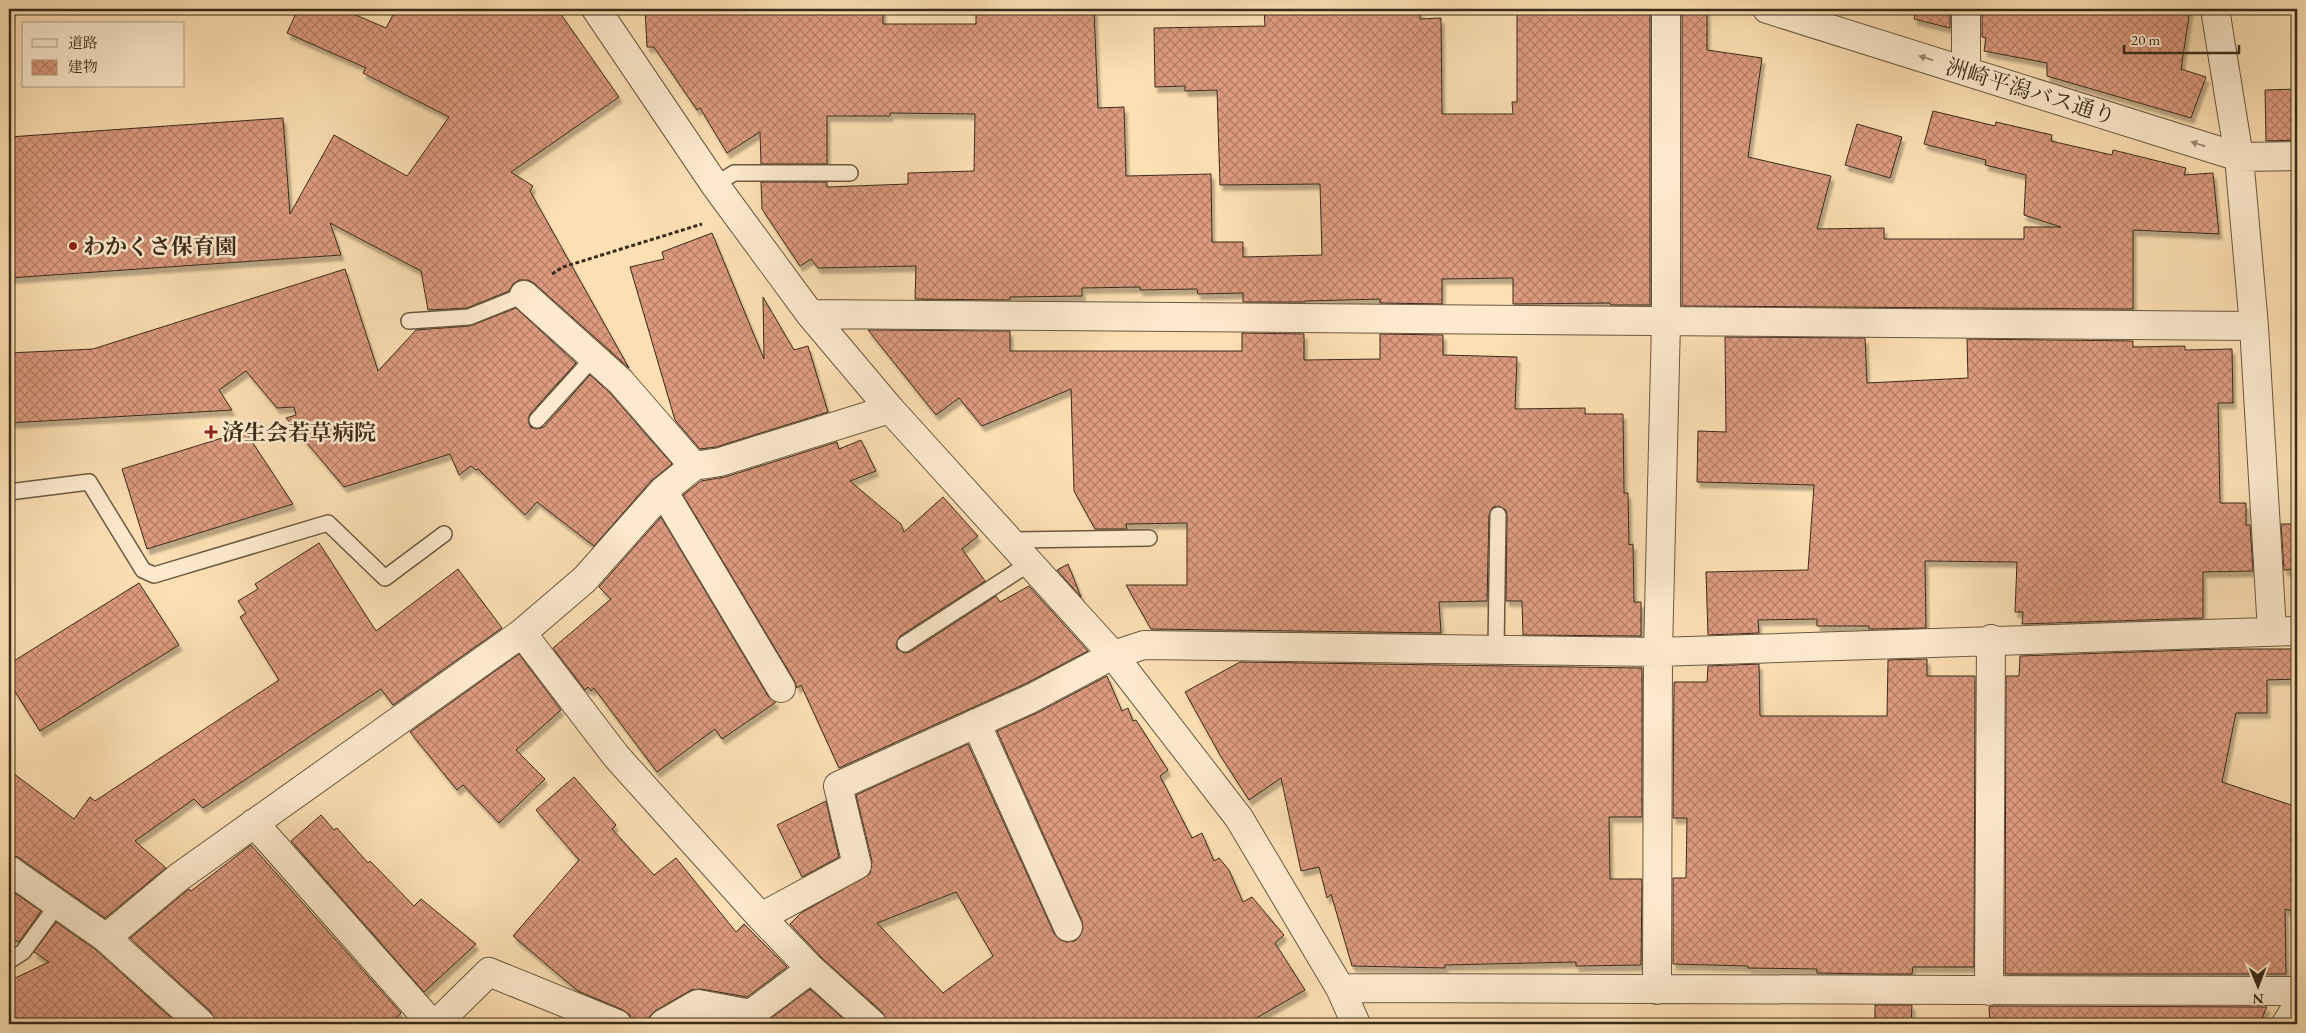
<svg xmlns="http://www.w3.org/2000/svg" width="2306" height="1033" font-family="'EB Garamond','Noto Serif JP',serif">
<defs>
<pattern id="building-cross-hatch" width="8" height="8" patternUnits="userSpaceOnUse" patternTransform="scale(1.25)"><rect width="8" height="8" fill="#dd9a7f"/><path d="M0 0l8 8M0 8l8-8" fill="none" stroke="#b47e67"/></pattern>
<filter id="shadow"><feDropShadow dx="3" dy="5.5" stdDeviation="1" flood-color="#0004"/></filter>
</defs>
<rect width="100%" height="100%" fill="#fcdfb3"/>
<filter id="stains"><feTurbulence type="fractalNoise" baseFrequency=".004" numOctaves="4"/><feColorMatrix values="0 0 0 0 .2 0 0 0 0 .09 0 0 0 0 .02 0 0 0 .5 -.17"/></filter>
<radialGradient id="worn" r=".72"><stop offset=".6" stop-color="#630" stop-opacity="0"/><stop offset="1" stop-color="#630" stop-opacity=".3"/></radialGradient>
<path fill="url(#building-cross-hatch)" stroke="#392b1a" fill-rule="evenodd" filter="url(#shadow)" d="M 298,9 L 342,9 L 386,28 L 396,9 L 550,9 L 560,13 L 619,97 L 511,172 L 533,186 L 530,191 L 629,368 L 534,283 L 528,280 L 519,280 L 513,284 L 509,291 L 467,308 L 428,310 L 421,271 L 330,223 L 341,255 L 9,278 L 9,137 L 283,118 L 290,214 L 334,135 L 407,176 L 449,117 L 363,73 L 366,68 L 287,33 Z
M 645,9 L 883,9 L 883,24 L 976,24 L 976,9 L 1094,9 L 1098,108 L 1124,107 L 1126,176 L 1211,174 L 1212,242 L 1243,242 L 1243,257 L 1322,255 L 1320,184 L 1220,185 L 1217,90 L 1185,91 L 1185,86 L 1155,87 L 1154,28 L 1265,26 L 1264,9 L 1420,10 L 1420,19 L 1441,18 L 1442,114 L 1513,114 L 1512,102 L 1517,102 L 1517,9 L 1650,9 L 1650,305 L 1611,305 L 1610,303 L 1513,304 L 1513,278 L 1442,279 L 1442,304 L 1380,303 L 1380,299 L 1305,301 L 1305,302 L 1243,302 L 1243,293 L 1198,294 L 1197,289 L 1140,290 L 1140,287 L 1082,288 L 1082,296 L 1010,297 L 1010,300 L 915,299 L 916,266 L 818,268 L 811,259 L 800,266 L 762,209 L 761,182 L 827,182 L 827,187 L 908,184 L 908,173 L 974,171 L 975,114 L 890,113 L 890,116 L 827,116 L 827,164 L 761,164 L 760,132 L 727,153 L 700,108 L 697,110 L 654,47 L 647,47 Z
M 1682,9 L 1707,9 L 1707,50 L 1762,58 L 1748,157 L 1831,176 L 1817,229 L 1884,228 L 1884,239 L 2024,239 L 2024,227 L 2061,227 L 2024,215 L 2026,175 L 1985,165 L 1986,160 L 1924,144 L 1933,111 L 1995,126 L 1996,122 L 2052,135 L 2051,141 L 2112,155 L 2113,150 L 2186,168 L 2184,175 L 2213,173 L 2219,234 L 2133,230 L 2133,309 L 1682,306 Z
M 1916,9 L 1950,9 L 1950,28 L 1914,19 Z
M 1982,9 L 2190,9 L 2181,69 L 2206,77 L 2191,118 L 2047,76 L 2047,63 L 1984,51 L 1986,38 L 1982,37 Z
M 2297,89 L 2297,140 L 2266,141 L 2265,90 Z
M 1857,124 L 1902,137 L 1890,178 L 1845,165 Z
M 712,233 L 764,359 L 763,297 L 794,350 L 808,346 L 828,412 L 716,447 L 700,449 L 675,420 L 630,267 L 664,259 L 662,252 Z
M 345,269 L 378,371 L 416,330 L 470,326 L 516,308 L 576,363 L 530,414 L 528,419 L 530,427 L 536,429 L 544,427 L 590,375 L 610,393 L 672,464 L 651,481 L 594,546 L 537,502 L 525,515 L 478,469 L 476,470 L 471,466 L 459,475 L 450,454 L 344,487 L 286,418 L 296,415 L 294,407 L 277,408 L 246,371 L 219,390 L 232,410 L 9,423 L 9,353 L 93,349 Z
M 868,330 L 1010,331 L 1010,351 L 1242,351 L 1242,333 L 1304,334 L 1304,360 L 1380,359 L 1380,334 L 1443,335 L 1443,355 L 1517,357 L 1515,409 L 1585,408 L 1585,414 L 1623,414 L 1624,493 L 1628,493 L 1629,545 L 1633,544 L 1634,602 L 1641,602 L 1641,636 L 1523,635 L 1522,601 L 1506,601 L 1507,515 L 1506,510 L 1499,506 L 1493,507 L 1489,515 L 1487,601 L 1439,602 L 1441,633 L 1151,629 L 1126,585 L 1187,585 L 1187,523 L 1126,524 L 1127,529 L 1095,529 L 1074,491 L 1071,389 L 982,426 L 959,398 L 936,415 Z
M 1725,337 L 1865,338 L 1867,383 L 1968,378 L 1967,339 L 2133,341 L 2133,347 L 2185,346 L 2185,350 L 2232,349 L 2233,403 L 2218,403 L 2220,503 L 2246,503 L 2246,525 L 2250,525 L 2253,571 L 2203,572 L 2203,618 L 2022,624 L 2023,612 L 2015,612 L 2017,562 L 1925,561 L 1926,628 L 1869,629 L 1869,626 L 1817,626 L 1817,619 L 1758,620 L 1759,633 L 1708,635 L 1706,572 L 1808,570 L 1814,485 L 1697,482 L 1698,431 L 1726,432 Z
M 245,431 L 293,504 L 147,549 L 122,469 Z
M 861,440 L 876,471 L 850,481 L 901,524 L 904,532 L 943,497 L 978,536 L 962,549 L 985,581 L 900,636 L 896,644 L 897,649 L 905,653 L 910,652 L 996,596 L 1000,602 L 1029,586 L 1088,651 L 1025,684 L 839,768 L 801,685 L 797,688 L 794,680 L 683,495 L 701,481 L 725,477 L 837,442 L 839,449 Z
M 661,517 L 768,696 L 776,702 L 722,739 L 715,729 L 657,772 L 594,688 L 591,691 L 588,687 L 585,690 L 553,648 L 611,599 L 599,587 Z
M 2281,524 L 2297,524 L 2297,569 L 2284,570 Z
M 319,543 L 376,631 L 458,569 L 502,628 L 393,705 L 381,689 L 203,808 L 194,799 L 135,841 L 166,868 L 105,918 L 18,857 L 9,855 L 9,770 L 74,819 L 90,797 L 95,801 L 279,680 L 240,617 L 246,613 L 238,601 L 258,589 L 255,584 Z
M 1068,564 L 1081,597 L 1057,570 Z
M 139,583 L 179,645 L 40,731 L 9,682 L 9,664 Z
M 2222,649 L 2297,649 L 2297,679 L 2267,680 L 2267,713 L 2236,713 L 2222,782 L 2297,807 L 2297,913 L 2285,909 L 2286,974 L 2005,974 L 2006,676 L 2019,676 L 2020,656 Z
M 519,654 L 561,710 L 516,750 L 545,779 L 499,823 L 463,785 L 457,790 L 410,732 Z
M 1927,659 L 1927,676 L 1975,676 L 1974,967 L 1913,967 L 1912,974 L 1875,974 L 1817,973 L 1817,969 L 1748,968 L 1748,966 L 1673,964 L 1673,878 L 1686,878 L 1687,818 L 1673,818 L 1674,682 L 1707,682 L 1708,666 L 1759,664 L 1760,716 L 1887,716 L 1888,660 Z
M 1240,662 L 1642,668 L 1642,817 L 1609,817 L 1610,879 L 1642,879 L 1641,965 L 1576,966 L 1576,962 L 1445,965 L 1445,968 L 1352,966 L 1331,894 L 1327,898 L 1319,867 L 1301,871 L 1281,778 L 1249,800 L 1220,755 L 1185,692 Z
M 1107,676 L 1122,711 L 1128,708 L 1133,721 L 1136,720 L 1168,770 L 1160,776 L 1192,838 L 1202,833 L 1214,861 L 1219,858 L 1229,870 L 1243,902 L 1252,897 L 1284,935 L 1275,943 L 1305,990 L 1246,1024 L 887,1024 L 882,1012 L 822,958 L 790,924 L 801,913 L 870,874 L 872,861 L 856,795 L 968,744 L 1054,933 L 1059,939 L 1066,942 L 1075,941 L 1080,936 L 1083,929 L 1082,921 L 997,731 L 1039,712 ZM 956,892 L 993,956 L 943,993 L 877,923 Z
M 574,777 L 616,825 L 612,829 L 654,875 L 676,858 L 736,932 L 744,924 L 787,967 L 747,997 L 701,989 L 691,990 L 655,1011 L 649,1017 L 647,1024 L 632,1024 L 630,1015 L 623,1010 L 578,991 L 513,936 L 579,860 L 536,810 Z
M 826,801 L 839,857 L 802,877 L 777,825 Z
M 321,815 L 334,830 L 337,828 L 368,863 L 370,861 L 414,906 L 421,899 L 476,944 L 424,992 L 291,841 Z
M 251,845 L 401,1013 L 389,1024 L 216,1024 L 211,1012 L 130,938 L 189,889 L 191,891 Z
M 9,889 L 41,911 L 19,942 L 9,936 Z
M 56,922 L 96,950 L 178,1024 L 9,1024 L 9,981 L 49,962 L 34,952 Z
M 810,989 L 849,1024 L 763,1024 Z
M 1875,1005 L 1912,1005 L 1911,1024 L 1875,1024 Z
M 1993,1006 L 2267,1007 L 2259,1024 L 1990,1024 L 1989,1007 Z"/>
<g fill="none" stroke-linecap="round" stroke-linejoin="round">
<defs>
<path id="service" d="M 715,185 L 734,173 L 850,173
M 409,321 L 469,317 L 524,295
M 537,420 L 594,357
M 9,492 L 89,482 L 143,570 L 154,575 L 328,523 L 385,578 L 444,534
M 1009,540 L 1149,538
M 905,644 L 1030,563
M 1496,649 L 1498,515
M 9,961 L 23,952 L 58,904"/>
<path id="minor" d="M 596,9 L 715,185 L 810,314 L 890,409 L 1113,655 L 1239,818 L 1340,988 L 1356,1024
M 1767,9 L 2239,157 L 2297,156
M 2215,9 L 2239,157 L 2254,326 L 2272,631
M 1966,71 L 1966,9
M 524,295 L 621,382 L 694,466
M 810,314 L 2254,326
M 663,491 L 781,688
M 522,633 L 616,756 L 758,914 L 811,969 L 872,1024
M 976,723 L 1068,927
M 254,823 L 432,1024
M 9,870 L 106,938 L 201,1024
M 761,917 L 857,865 L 838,786 L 1032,698 L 1113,655 L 1144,645 L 1658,652 L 2297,631
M 106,938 L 179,877 L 522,633 L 585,579 L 663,491 L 694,466 L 720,462 L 890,409
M 1340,988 L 2297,991
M 1657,990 L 1658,652 L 1666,322 L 1666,9
M 1989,991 L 1991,639
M 436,1024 L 489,972 L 617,1024
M 663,1024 L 698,1004 L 751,1014 L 811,969
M 2286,1024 L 2297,1006"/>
</defs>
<use href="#service" stroke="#6a5840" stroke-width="18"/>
<use href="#minor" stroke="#6a5840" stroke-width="30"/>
<path stroke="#392b1a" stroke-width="3" stroke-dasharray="4 2.5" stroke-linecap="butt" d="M 552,274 L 563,267 L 702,224"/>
<use href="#service" stroke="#fdeace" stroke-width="15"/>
<use href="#minor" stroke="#fdeace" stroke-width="28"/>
</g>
<defs><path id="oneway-solid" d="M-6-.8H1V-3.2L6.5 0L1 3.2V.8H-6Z" transform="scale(1.25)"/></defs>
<g fill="#9b8a74">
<use href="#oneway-solid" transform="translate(1926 58) rotate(-163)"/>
<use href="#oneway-solid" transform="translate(2198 144) rotate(-162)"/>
</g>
<g fill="#8f2418" stroke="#fdeace" stroke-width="2">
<circle cx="73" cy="246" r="5"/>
<path d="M208.5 424.5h5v5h5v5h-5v5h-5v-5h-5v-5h5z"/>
</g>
<g text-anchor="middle" stroke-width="5" stroke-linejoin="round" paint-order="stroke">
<g font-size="22" fill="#392b1a" stroke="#fdeace">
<text transform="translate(2031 91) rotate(17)" y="8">洲崎平潟バス通り</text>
</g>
<g font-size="22" font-weight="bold" fill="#392b1a" stroke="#fdeace" text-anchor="start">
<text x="83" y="254">わかくさ保育園</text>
<text x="222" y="440">済生会若草病院</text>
</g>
</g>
<rect width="2306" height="1033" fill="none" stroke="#fcdfb3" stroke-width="30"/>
<rect x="10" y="10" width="2286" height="1013" fill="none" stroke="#392b1a" stroke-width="2.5"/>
<rect x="15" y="15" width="2276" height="1003" fill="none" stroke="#392b1a"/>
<rect x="22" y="22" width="162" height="65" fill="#fdeace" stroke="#af9e86"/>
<rect x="32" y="39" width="25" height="8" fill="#fdeace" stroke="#af9e86"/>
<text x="68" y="48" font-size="15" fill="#392b1a">道路</text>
<rect x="32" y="60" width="25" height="15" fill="url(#building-cross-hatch)" stroke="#af9e86"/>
<text x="68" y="72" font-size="15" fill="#392b1a">建物</text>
<g transform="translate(2258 986) rotate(179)" stroke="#fdeace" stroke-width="4" paint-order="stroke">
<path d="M0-4L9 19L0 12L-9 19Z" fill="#392b1a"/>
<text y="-8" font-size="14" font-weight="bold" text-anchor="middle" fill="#392b1a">N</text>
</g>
<path d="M2124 45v8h115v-8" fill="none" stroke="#392b1a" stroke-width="2.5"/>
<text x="2131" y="45" font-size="15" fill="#392b1a" stroke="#fdeace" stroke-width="4" paint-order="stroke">20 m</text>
<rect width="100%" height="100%" filter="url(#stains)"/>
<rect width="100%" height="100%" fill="url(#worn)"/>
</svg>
